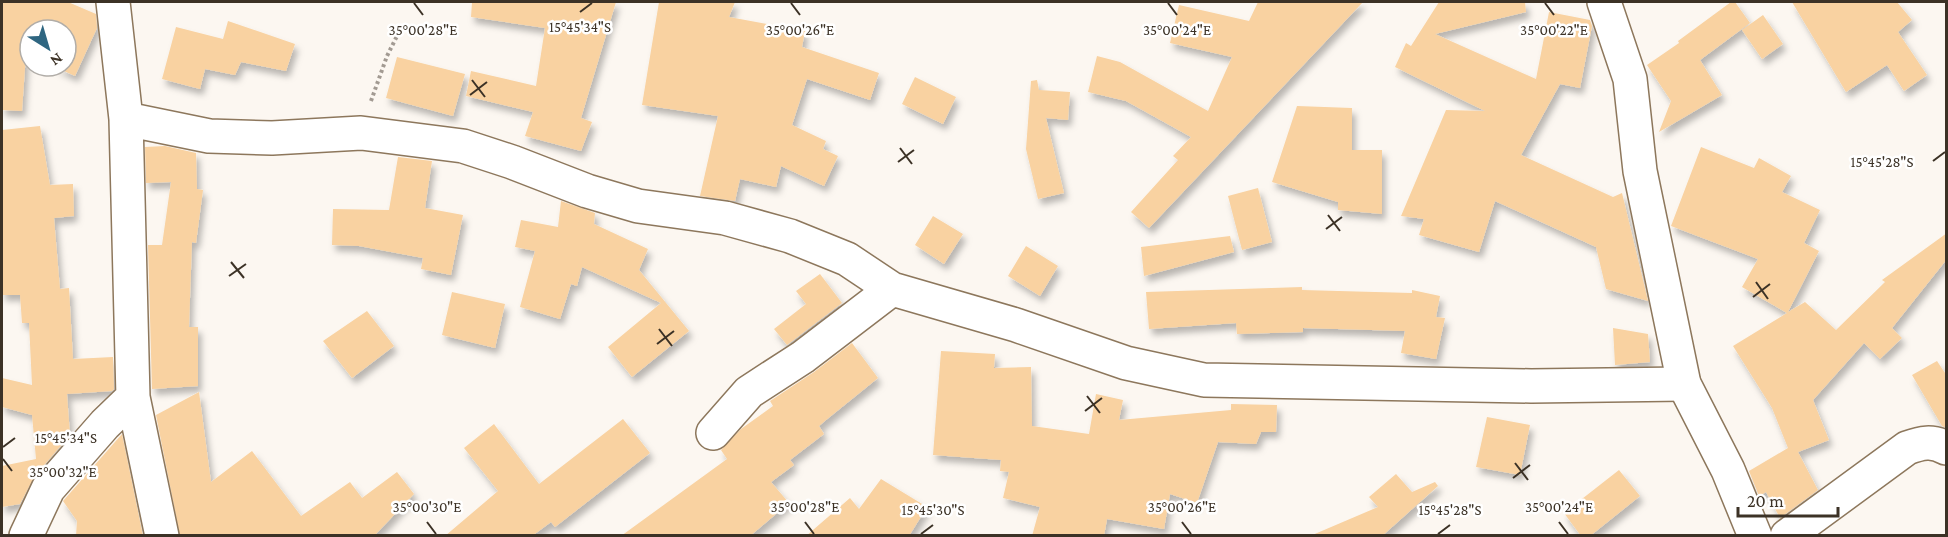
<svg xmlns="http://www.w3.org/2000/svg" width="1948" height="537" font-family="'Crimson Pro',serif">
<defs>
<filter id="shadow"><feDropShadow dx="3.5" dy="6" stdDeviation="3" flood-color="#0004"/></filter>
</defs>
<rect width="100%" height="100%" fill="#fcf7f1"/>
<path fill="#f9d2a1" filter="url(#shadow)" d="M 2,2 L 68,2 L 96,14 L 97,28 L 75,76 L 53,66 L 66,66 L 66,30 L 30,30 L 30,56 L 26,54 L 22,111 L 2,110 Z
M 472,2 L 616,2 L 581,118 L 592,122 L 581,151 L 525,136 L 533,112 L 466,96 L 471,71 L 536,86 L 545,28 L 471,17 Z
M 659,2 L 735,2 L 729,17 L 805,31 L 802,47 L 879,73 L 870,100 L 807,79 L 792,125 L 826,141 L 823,149 L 838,156 L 824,186 L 781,166 L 776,187 L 740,179 L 735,201 L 700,196 L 718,116 L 642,105 Z
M 1258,2 L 1363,2 L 1149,228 L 1131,212 L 1178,160 L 1173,156 L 1191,137 L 1126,101 L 1088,92 L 1097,56 L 1120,62 L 1208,111 L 1232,57 L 1170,43 L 1179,5 L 1249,21 Z
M 1439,2 L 1525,2 L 1526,12 L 1435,34 L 1536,79 L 1549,12 L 1590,20 L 1592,26 L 1580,88 L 1560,84 L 1521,155 L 1613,197 L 1622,193 L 1648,301 L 1606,289 L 1596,247 L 1495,201 L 1479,252 L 1419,235 L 1424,219 L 1401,216 L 1446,110 L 1485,111 L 1395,67 L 1406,43 L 1411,46 Z
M 1731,2 L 1735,2 L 1750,23 L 1700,60 L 1722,95 L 1659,132 L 1671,101 L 1647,65 L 1679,43 L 1678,41 Z
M 1792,2 L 1897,2 L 1912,20 L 1898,32 L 1927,75 L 1904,91 L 1887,65 L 1846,92 Z
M 1763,15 L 1783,44 L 1762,59 L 1742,30 Z
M 228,21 L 295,44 L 286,71 L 241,62 L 235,75 L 205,69 L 200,89 L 162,79 L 176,27 L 223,39 Z
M 397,57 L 465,74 L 453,116 L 386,98 Z
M 915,77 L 956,97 L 943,124 L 902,104 Z
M 1037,80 L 1039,90 L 1070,92 L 1068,120 L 1046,118 L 1064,193 L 1038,199 L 1026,149 L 1031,81 Z
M 1297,106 L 1352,108 L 1352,150 L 1382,150 L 1382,214 L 1338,210 L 1338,202 L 1272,182 Z
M 40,126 L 50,185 L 73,184 L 74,216 L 54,218 L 60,289 L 69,288 L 73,359 L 113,357 L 114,389 L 112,391 L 67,394 L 70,435 L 34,477 L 20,504 L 2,507 L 2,466 L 36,459 L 32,415 L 2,407 L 2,378 L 32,385 L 29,323 L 22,323 L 20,295 L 2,295 L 2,130 Z
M 165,146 L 196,153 L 197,189 L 203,190 L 196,243 L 192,242 L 189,327 L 198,327 L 198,386 L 152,389 L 148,245 L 162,245 L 171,182 L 146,183 L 145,147 Z
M 1701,147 L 1754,168 L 1759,158 L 1791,176 L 1782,192 L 1820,210 L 1804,243 L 1819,251 L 1788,312 L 1805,302 L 1836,330 L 1885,282 L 1882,280 L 1947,233 L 1947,259 L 1892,328 L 1902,338 L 1880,359 L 1864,343 L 1813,400 L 1829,440 L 1798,452 L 1818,490 L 1780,518 L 1766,492 L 1759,496 L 1749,471 L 1788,448 L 1772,408 L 1733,346 L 1787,313 L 1742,287 L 1758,259 L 1671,226 Z
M 398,157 L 432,161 L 425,208 L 463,215 L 451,275 L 421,269 L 423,258 L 359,246 L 332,245 L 333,209 L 389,210 Z
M 1258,188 L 1272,242 L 1242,250 L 1228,196 Z
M 561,201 L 595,213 L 594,224 L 648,249 L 639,270 L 689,331 L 632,377 L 608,347 L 661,303 L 582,267 L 577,286 L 571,284 L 560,319 L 520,307 L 535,251 L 515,247 L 521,220 L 558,227 Z
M 933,216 L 963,234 L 944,264 L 915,245 Z
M 1230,236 L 1234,252 L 1144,276 L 1141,247 Z
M 1026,246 L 1058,266 L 1040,296 L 1008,276 Z
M 820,274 L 842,303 L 787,345 L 774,329 L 806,304 L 796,291 Z
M 1302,287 L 1302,290 L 1412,293 L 1412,290 L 1440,296 L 1436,317 L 1445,318 L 1436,359 L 1401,353 L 1405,331 L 1303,328 L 1303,332 L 1237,334 L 1236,323 L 1149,329 L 1146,292 Z
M 452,292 L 505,304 L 495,348 L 442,335 Z
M 367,311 L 394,346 L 352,378 L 323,341 Z
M 1613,328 L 1648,334 L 1650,362 L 1615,365 Z
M 852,343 L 878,378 L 826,420 L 819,426 L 824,434 L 790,460 L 794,465 L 771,482 L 789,503 L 750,536 L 621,536 L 727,459 L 721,450 L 741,429 L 773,406 L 770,401 L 814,372 Z
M 941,351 L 995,354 L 994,368 L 1031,367 L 1032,426 L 1089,434 L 1096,394 L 1123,400 L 1119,420 L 1231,410 L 1231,404 L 1277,405 L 1276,432 L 1261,432 L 1256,444 L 1218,442 L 1197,503 L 1170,494 L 1164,529 L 1107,519 L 1104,536 L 1032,536 L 1040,507 L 1003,498 L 1009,472 L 1000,471 L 1001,460 L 933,455 Z
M 1937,361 L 1947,376 L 1947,428 L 1942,426 L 1912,375 Z
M 199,392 L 211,482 L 252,451 L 301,516 L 350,482 L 362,498 L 397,472 L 414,494 L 374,536 L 180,536 L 156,415 Z
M 1487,417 L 1530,425 L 1520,475 L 1476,467 Z
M 623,419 L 650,453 L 555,527 L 551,522 L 532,536 L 445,536 L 498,491 L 464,448 L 494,424 L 539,484 Z
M 122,434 L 143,536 L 76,536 L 77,521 L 63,501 Z
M 1619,470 L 1640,496 L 1590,536 L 1581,536 L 1564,513 Z
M 1396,474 L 1412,492 L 1435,482 L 1438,486 L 1382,536 L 1310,536 L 1378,507 L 1369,497 Z
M 881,479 L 927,507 L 909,536 L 806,536 L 850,498 L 859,509 Z"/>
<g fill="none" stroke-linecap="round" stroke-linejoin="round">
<defs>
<path id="minor" d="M 113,2 L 126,119 L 133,397 L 162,536
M 126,119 L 209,136 L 272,138 L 361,133 L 463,146 L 512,162 L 587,191 L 638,206 L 725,218 L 790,236 L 847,259 L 892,289 L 1016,325 L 1126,363 L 1204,380 L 1531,386 L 1684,384
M 713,433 L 749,392 L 803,357 L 892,289
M 26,536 L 48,489 L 105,424 L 133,397
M 1787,536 L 1907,448 C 1921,443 1932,440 1946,448"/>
<path id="tertiary" d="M 1604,2 L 1630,79 L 1640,171 L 1684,384 L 1728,470 L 1755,536"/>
</defs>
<use href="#minor" stroke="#8d775c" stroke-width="36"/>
<use href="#tertiary" stroke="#8d775c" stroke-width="36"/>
<path stroke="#a29a92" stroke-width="4" stroke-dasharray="3 3" stroke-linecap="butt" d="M 371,101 L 387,56 L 403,24"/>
<use href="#minor" stroke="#fff" stroke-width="33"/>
<use href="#tertiary" stroke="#fff" stroke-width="33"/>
</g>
<path fill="none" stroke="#3c3226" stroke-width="2" d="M 414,3 L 423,15M 791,3 L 800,15M 1168,3 L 1177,15M 1545,3 L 1554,15M 580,12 L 592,3M 472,80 L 485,97M 470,95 L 487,82M 900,148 L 912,164M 1933,161 L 1945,152M 898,162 L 914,150M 1328,215 L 1340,231M 1326,229 L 1342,217M 231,262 L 244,278M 229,276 L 246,264M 1756,282 L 1768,299M 1753,297 L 1770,284M 659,329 L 672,346M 657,344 L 674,331M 1087,396 L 1100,413M 1085,411 L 1102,398M 3,447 L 15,438M 3,459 L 12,471M 1515,463 L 1528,480M 1513,478 L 1530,465M 427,522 L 436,534M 805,522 L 814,534M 1182,522 L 1191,534M 1559,522 L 1568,534M 921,534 L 933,525M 1438,534 L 1450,525"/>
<g font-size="15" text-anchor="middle" fill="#3c3226" stroke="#fff" stroke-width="5" stroke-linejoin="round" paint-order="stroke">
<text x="580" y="32">15°45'34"S</text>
<text x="423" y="35">35°00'28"E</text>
<text x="800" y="35">35°00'26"E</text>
<text x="1177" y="35">35°00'24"E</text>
<text x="1554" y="35">35°00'22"E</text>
<text x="1882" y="167">15°45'28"S</text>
<text x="66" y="443">15°45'34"S</text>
<text x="63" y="477">35°00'32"E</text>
<text x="427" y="512">35°00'30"E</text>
<text x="805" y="512">35°00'28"E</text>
<text x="1182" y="512">35°00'26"E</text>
<text x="1559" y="512">35°00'24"E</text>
<text x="933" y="515">15°45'30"S</text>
<text x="1450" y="515">15°45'28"S</text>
</g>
<rect width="1948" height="537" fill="none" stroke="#3c3226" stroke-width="6"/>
<g transform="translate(48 48) rotate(143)"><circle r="28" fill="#ffffff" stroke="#b1ada8" stroke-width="1.5"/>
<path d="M0-4.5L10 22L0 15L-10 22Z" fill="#2f6681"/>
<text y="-9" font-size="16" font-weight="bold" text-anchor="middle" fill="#3c3226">N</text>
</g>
<path d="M1738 507v9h100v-9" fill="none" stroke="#3c3226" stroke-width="3"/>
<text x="1747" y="507" font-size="18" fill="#3c3226" stroke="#ffffff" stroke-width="4.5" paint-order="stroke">20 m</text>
</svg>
